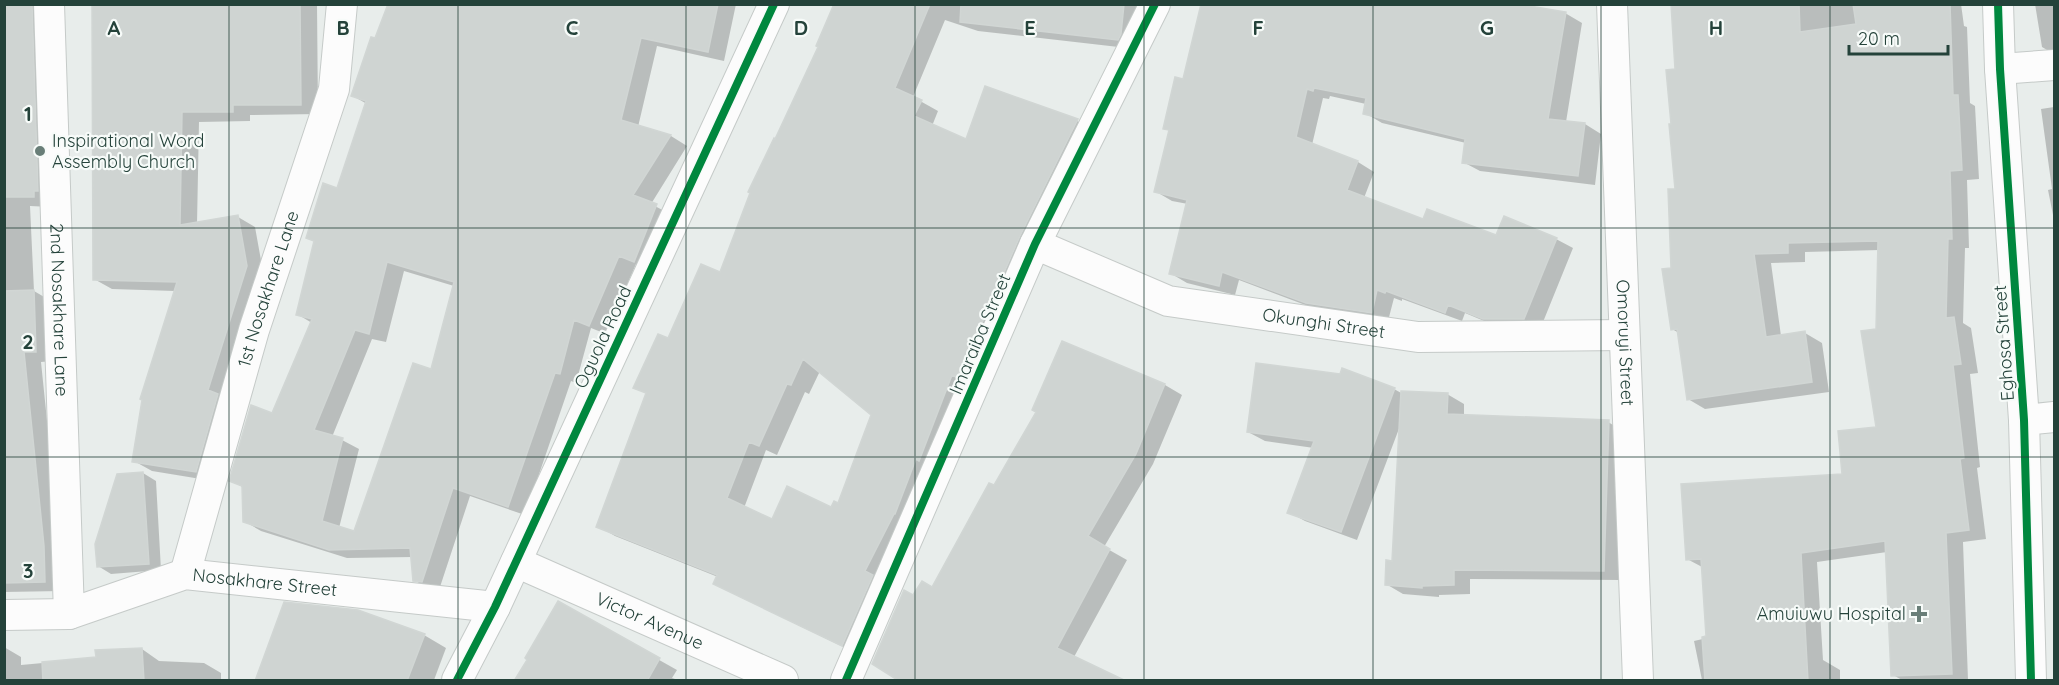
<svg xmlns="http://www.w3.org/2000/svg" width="2059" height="685" font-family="Quicksand,sans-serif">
<rect width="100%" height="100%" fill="#e8edeb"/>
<path fill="#0003" fill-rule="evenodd" d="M 4,4 L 52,4 L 51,207 L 30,206 L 34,291 L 51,301 L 53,361 L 41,362 L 61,557 L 62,591 L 4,592 Z
M 94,4 L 317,4 L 318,114 L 250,115 L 250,121 L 199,122 L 197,224 L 238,217 L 255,227 L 264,277 L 213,481 L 152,471 L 134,461 L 175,291 L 112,289 L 94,279 Z
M 390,4 L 736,4 L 724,61 L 657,46 L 638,127 L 671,136 L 687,146 L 651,204 L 672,215 L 651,270 L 636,264 L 606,334 L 591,328 L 576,383 L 571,381 L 525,515 L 470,496 L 439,590 L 431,590 L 414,580 L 413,557 L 347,558 L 261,531 L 244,521 L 244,488 L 231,480 L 273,415 L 312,323 L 297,314 L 367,104 L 353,96 ZM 404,271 L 454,286 L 432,371 L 354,533 L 339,528 L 359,449 L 342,440 L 332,437 L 372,339 L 386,342 Z
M 835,4 L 1143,4 L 1136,49 L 978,31 L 945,20 L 913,97 L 938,111 L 932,126 L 967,142 L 986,88 L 1077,121 L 1095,131 L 860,655 L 732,593 L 718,577 L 615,536 L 598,526 L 648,394 L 635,387 L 669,340 L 721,274 L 775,140 L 820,47 ZM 820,371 L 873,415 L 838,505 L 832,509 L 772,521 L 744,508 L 766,450 L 777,455 L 805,392 L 809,394 Z
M 1673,4 L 1961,4 L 1964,26 L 1967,27 L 1970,103 L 1975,106 L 1979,179 L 1967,180 L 1969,248 L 1965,248 L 1963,323 L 1971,328 L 1978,373 L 1970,374 L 1980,467 L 1977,468 L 1986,539 L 1963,542 L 1968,680 L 1902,680 L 1893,675 L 1887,552 L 1817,562 L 1823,660 L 1840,670 L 1840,680 L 1702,680 L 1694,641 L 1707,638 L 1704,568 L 1687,559 L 1844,475 L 1878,428 L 1880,250 L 1805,252 L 1805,262 L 1771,263 L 1781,336 L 1805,333 L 1822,343 L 1829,392 L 1705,409 L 1688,399 L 1679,333 L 1672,329 L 1673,269 L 1677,190 L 1673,126 L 1676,71 Z
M 2035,4 L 2054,4 L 2054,54 L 2042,47 Z
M 1565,13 L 1582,23 L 1566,122 L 1585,124 L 1601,134 L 1595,185 L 1480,171 L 1463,162 L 1466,143 L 1382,123 L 1365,113 L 1366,104 L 1330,96 L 1329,99 L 1323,98 L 1312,145 L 1358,162 L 1374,172 L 1364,198 L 1424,221 L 1497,237 L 1556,239 L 1573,248 L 1541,327 L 1501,328 L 1465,313 L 1462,321 L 1402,299 L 1402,301 L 1394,298 L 1388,321 L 1324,312 L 1239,280 L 1235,295 L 1187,283 L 1170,273 L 1188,204 L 1172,201 L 1155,191 L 1170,131 L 1165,128 L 1185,81 Z
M 2054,107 L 2054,220 L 2048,190 L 2052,189 L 2041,109 Z
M 1062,343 L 1165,385 L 1182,395 L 1153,464 L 1104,547 L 1127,560 L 1074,657 L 932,589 L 1038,412 Z
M 1394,389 L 1403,394 L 1447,394 L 1464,404 L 1464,416 L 1608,422 L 1625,432 L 1621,580 L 1470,579 L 1470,594 L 1439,595 L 1439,597 L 1403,594 L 1386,584 L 1393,562 L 1400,426 L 1357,540 L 1305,521 L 1289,512 L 1314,448 L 1265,441 L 1248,432 Z
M 143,473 L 156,481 L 161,570 L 111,574 L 98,566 Z
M 558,603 L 677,670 L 672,678 L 678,680 L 516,680 L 529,659 Z
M 424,635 L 446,648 L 434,680 L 257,680 Z
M 4,647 L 21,657 L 21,665 L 97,658 L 97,652 L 142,649 L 159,661 L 204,663 L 221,673 L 221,680 L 4,680 Z"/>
<path fill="#cfd4d2" stroke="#d1d6d4" stroke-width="1.5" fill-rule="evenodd" d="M 4,4 L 32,4 L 38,191 L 34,191 L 34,197 L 4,197 Z
M 92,4 L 300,4 L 301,105 L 233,105 L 233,112 L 182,112 L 180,225 L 238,215 L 247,266 L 208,390 L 218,394 L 196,472 L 132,462 L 142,400 L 140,399 L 177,282 L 93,280 Z
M 388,4 L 718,4 L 708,52 L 641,38 L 621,120 L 671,135 L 633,195 L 657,204 L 634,262 L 619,256 L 589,326 L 574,320 L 560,374 L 555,373 L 508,507 L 453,488 L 422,582 L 413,581 L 410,548 L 329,550 L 243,522 L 242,486 L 229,481 L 251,405 L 272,413 L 312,319 L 296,315 L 314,241 L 306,238 L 323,183 L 337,188 L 366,101 L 351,96 L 371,37 L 375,38 ZM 387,262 L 454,282 L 431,369 L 413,363 L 354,531 L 322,521 L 343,438 L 314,430 L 355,330 L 369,334 Z
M 834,4 L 930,4 L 895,88 L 922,100 L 914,116 L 966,139 L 985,86 L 1078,119 L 1020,236 L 958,378 L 952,375 L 919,461 L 916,459 L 895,514 L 894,514 L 865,571 L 873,575 L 842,646 L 713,584 L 717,575 L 596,527 L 646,393 L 633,388 L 658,334 L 668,338 L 701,264 L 720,272 L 750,193 L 748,192 L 774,138 L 775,139 L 818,47 L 816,46 ZM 803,359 L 871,415 L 838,503 L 834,501 L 831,507 L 787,486 L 772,519 L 727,498 L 749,442 L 759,446 L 787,384 L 791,385 Z
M 961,4 L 1124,4 L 1121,34 L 1118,40 L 960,22 Z
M 1201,4 L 1518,4 L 1566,12 L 1548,119 L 1585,123 L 1578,176 L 1462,163 L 1465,139 L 1363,114 L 1366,98 L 1314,88 L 1313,91 L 1307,89 L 1296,137 L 1358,161 L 1347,190 L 1423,219 L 1427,209 L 1496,235 L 1504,216 L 1557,238 L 1524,319 L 1483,319 L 1448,305 L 1445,313 L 1386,291 L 1385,293 L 1377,290 L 1372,313 L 1306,303 L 1222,272 L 1219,286 L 1169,274 L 1187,200 L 1154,192 L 1169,130 L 1163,129 L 1175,77 L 1183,79 Z
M 1671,4 L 1799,4 L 1800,32 L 1856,24 L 1853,4 L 1950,4 L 1953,95 L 1958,95 L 1962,170 L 1950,171 L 1952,239 L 1948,239 L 1946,318 L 1954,317 L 1961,364 L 1953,365 L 1964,458 L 1960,459 L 1969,530 L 1946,533 L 1952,674 L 1891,676 L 1885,541 L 1801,553 L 1808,681 L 1705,681 L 1702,637 L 1706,636 L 1701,559 L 1686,560 L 1681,484 L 1842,474 L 1838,431 L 1876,427 L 1861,331 L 1876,329 L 1878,241 L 1788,243 L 1788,253 L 1754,254 L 1766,337 L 1805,331 L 1812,382 L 1687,400 L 1677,329 L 1671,330 L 1662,269 L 1671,268 L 1668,189 L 1675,189 L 1669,124 L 1671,124 L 1666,70 L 1675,69 Z
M 34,290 L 36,352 L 24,352 L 44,546 L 45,582 L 4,583 L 4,291 Z
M 1062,341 L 1165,384 L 1136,454 L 1088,536 L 1110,549 L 1057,648 L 1126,681 L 899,681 L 872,664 L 904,590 L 913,595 L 922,581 L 932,587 L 989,483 L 994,485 L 1036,412 L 1032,410 Z
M 1256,363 L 1340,374 L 1342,368 L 1395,388 L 1341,532 L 1287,513 L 1314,441 L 1247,432 Z
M 1401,391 L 1448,393 L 1447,414 L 1609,420 L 1604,571 L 1454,570 L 1454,585 L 1422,586 L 1422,588 L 1385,585 L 1386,560 L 1392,561 Z
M 143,472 L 149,564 L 97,567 L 95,544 L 117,474 Z
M 558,601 L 660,658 L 647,681 L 514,681 L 527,660 L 525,658 Z
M 284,602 L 358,610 L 425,634 L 407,681 L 255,681 Z
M 142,648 L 144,681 L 43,681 L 42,662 L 96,657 L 95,650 Z"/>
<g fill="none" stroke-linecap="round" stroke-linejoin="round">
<defs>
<g id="street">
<path id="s1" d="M 49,4 L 69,614"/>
<path id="s2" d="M 1612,4 L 1638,680"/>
<path d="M 1998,4 L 2000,69 L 2024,420 L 2031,680"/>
<path d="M 2000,69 L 2054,65"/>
<path id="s3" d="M 1035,244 L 1168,301 L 1418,337 L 1624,335"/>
<path d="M 2024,420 L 2054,417"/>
<path id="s4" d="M 516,562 L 783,680"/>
<path id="s5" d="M 185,574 L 254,330 L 334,89 L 342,4"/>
<path id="s6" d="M 4,615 L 69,614 L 185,574 L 495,607"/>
<path d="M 457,680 L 495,607 L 774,4"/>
<path d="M 846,680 L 1035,244 L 1155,4"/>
</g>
</defs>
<use href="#street" stroke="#c5cac8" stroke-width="32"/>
<use href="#street" stroke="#fcfcfc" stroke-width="30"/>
<defs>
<path id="cycleway" d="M 1998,4 L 2000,69 L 2024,420 L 2031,680
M 457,680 L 495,607 L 774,4
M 846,680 L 1035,244 L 1155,4"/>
</defs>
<use href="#cycleway" stroke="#f7fbf9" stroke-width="11"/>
<use href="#cycleway" stroke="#00873e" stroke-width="8"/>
</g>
<path fill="none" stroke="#24423a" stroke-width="1.5" stroke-opacity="0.55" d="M 229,4 L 229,680M 458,4 L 458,680M 686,4 L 686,680M 915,4 L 915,680M 1144,4 L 1144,680M 1373,4 L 1373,680M 1601,4 L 1601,680M 1830,4 L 1830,680M 4,228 L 2054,228M 4,457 L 2054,457"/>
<g fill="#697e78" stroke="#f7fbf9" stroke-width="2">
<circle cx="40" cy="151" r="6"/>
<path d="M1916 605h6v6h6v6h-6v6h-6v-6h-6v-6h6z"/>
</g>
<g text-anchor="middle" stroke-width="4.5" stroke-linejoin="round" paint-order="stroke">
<g font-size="18" fill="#24423a" stroke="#f7fbf9" text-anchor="start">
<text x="52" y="147">Inspirational Word<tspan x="52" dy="21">Assembly Church</tspan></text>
<text x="1906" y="620" text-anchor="end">Amuiuwu Hospital</text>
</g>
<g font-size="18" fill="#24423a" stroke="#f7fbf9">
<text dy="6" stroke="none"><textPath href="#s5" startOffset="297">1st Nosakhare Lane</textPath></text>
<text dy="6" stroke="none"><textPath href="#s1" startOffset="306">2nd Nosakhare Lane</textPath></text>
<text dy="6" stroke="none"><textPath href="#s3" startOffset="302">Okunghi Street</textPath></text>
<text transform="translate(980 334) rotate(-67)" y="6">Imaraiba Street</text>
<text transform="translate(603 337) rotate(-65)" y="6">Oguola Road</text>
<text dy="6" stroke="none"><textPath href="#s2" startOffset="339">Omoruyi Street</textPath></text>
<text transform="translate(2004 343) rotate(-94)" y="6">Eghosa Street</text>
<text dy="6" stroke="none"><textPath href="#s6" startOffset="268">Nosakhare Street</textPath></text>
<text dy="6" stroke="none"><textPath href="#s4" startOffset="146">Victor Avenue</textPath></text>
</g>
</g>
<g font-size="20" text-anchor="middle" font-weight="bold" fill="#24423a" stroke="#f7fbf9" stroke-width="4.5" stroke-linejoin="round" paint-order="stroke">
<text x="114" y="35">A</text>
<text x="343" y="35">B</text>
<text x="572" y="35">C</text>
<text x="801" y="35">D</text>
<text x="1030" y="35">E</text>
<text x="1258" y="35">F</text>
<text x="1487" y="35">G</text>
<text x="1716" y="35">H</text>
<text x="28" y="121">1</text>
<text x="28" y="349">2</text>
<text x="28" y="578">3</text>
</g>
<rect width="2059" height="685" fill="none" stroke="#24423a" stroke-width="12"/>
<path d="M1849 45v9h99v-9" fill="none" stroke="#24423a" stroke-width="3"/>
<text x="1858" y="45" font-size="18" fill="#24423a" stroke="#f7fbf9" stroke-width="4.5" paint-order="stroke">20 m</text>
</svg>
